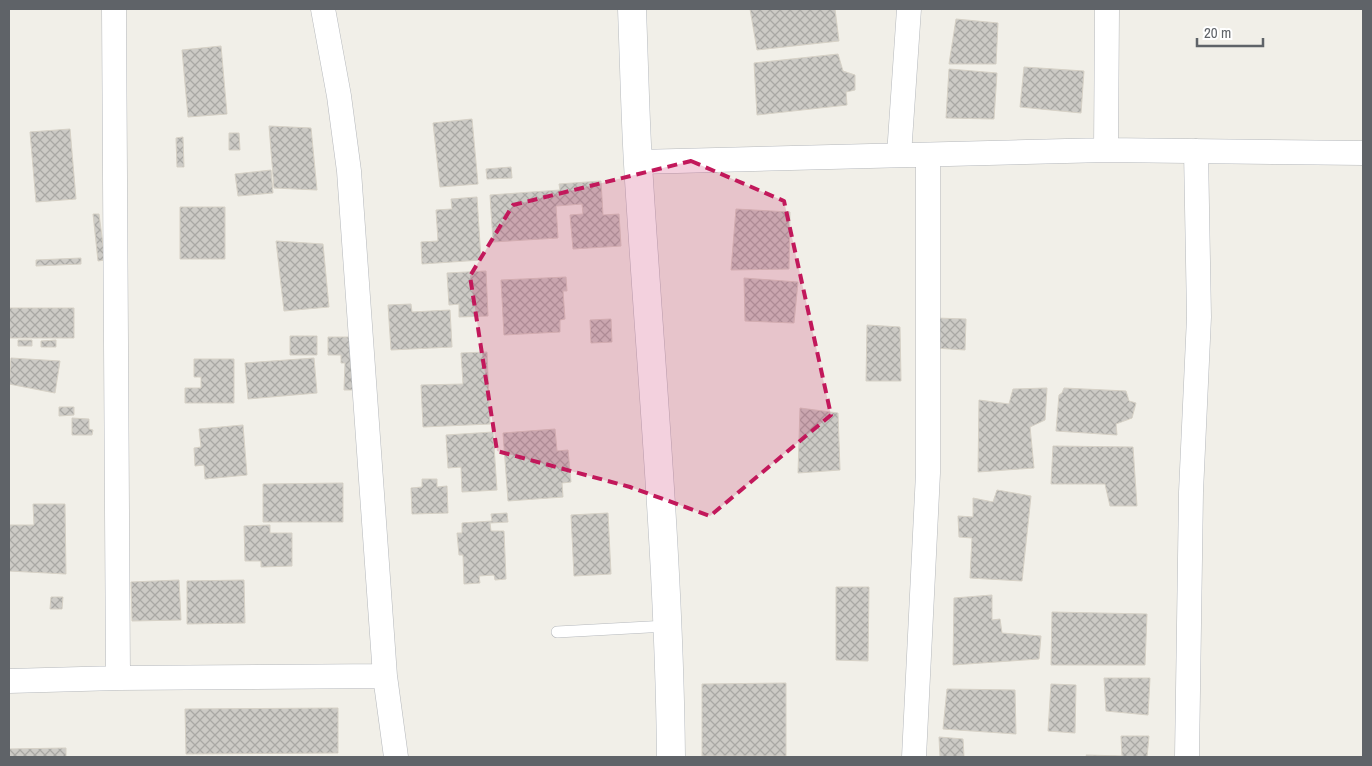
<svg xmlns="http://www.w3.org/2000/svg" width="1372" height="766" font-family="'Archivo Narrow',sans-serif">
<defs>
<pattern id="building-cross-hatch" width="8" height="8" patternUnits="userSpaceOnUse" patternTransform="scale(1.25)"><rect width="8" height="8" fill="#cccac5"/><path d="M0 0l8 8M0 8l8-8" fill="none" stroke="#a9a8a4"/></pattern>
</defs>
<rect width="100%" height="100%" fill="#f1efe8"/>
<path fill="url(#building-cross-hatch)" stroke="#d6d1c6" d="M 750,9 L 835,9 L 839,41 L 757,50 Z
M 956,19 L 998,23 L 996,64 L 949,64 Z
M 221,46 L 227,114 L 188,117 L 182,50 Z
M 838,54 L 843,71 L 855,75 L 855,90 L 846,92 L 847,105 L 757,115 L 754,63 Z
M 1024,67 L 1084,71 L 1081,113 L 1020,107 Z
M 949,69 L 997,73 L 994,119 L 946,118 Z
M 472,119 L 478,184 L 440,187 L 433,123 Z
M 269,126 L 311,128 L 317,190 L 274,188 Z
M 70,129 L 76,199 L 36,202 L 30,132 Z
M 229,133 L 239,133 L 240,150 L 229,150 Z
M 183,137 L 184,167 L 177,167 L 176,138 Z
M 511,167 L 512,178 L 487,179 L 486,169 Z
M 271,170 L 273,193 L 238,196 L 235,174 Z
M 601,181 L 603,215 L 619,214 L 621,246 L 573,249 L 570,215 L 583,214 L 582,204 L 556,206 L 558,238 L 493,242 L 490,195 L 560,190 L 559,184 Z
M 477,197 L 481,260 L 422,264 L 421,242 L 438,241 L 436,210 L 452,209 L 451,199 Z
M 180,207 L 225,207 L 225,259 L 180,259 Z
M 736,209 L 790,212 L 789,269 L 731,270 Z
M 93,214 L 99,214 L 105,260 L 98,261 Z
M 276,241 L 323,244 L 329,307 L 284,311 Z
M 81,258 L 81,264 L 36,266 L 36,260 Z
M 486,271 L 488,316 L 459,317 L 459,304 L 449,305 L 447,273 Z
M 566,277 L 567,291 L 563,291 L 565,319 L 560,320 L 560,332 L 504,335 L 501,280 Z
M 744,278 L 798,282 L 794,323 L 745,321 Z
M 411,304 L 412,312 L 450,310 L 452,347 L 391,350 L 388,305 Z
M 9,308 L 74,308 L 74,338 L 9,338 Z
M 936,318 L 966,319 L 965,350 L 935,348 Z
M 611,319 L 612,342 L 591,343 L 590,320 Z
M 867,325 L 900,327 L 901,381 L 866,381 Z
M 290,336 L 317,336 L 317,355 L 290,355 Z
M 328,337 L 353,337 L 353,390 L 344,390 L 345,363 L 341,363 L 341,355 L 328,355 Z
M 18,340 L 32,340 L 32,346 L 18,346 Z
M 56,340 L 56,347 L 41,347 L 41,341 Z
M 487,352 L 490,424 L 423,427 L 421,385 L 463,384 L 461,353 Z
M 11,358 L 60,361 L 55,393 L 9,384 Z
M 314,358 L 317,393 L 248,399 L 245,363 Z
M 194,359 L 234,359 L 234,403 L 185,403 L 185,388 L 201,388 L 201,377 L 194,377 Z
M 1047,388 L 1045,420 L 1030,427 L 1034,468 L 978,472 L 979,400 L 1009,404 L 1013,389 Z
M 1064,388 L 1126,391 L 1129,401 L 1136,403 L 1132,418 L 1116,424 L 1117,435 L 1056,431 L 1059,395 L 1062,393 Z
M 59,407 L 74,407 L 74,415 L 59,416 Z
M 800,408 L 838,413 L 840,470 L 798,473 Z
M 72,418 L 89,419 L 89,429 L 93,430 L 92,435 L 72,435 Z
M 243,425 L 247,475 L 205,479 L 204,465 L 195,466 L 194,448 L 201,447 L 199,429 Z
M 555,429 L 557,451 L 568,450 L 571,482 L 562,483 L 563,497 L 508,501 L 503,433 Z
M 493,432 L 497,490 L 462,492 L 461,467 L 448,468 L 446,435 Z
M 1053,446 L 1133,447 L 1137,506 L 1110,506 L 1105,484 L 1051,484 Z
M 422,479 L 437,479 L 437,487 L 447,486 L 448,513 L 412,514 L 411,488 L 422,487 Z
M 343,483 L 343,522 L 263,522 L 263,484 Z
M 997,490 L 1031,496 L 1022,581 L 970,578 L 972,538 L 959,537 L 958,516 L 973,517 L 973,498 L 993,502 Z
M 33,504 L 65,504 L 66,574 L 9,571 L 9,525 L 34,525 Z
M 507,513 L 508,522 L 490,523 L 491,531 L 504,531 L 506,579 L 495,580 L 494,575 L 479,576 L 480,583 L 464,584 L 463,555 L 459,555 L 457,533 L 462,533 L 462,523 L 492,521 L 491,514 Z
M 608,513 L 611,574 L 574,576 L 571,515 Z
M 270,525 L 270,533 L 292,533 L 292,566 L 261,567 L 261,561 L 245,561 L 244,526 Z
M 179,580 L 181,620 L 132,621 L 131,582 Z
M 244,580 L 245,623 L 187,624 L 187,581 Z
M 836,587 L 869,587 L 868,661 L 836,660 Z
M 992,595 L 992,620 L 1000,619 L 1002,633 L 1041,636 L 1039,659 L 953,665 L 954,598 Z
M 51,597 L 63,597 L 62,609 L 50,609 Z
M 1052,612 L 1147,614 L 1145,665 L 1051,665 Z
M 1104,678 L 1150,678 L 1148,715 L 1106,711 Z
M 786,683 L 786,756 L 702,756 L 702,684 Z
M 1051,684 L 1076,685 L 1075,733 L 1048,731 Z
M 947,689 L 1015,690 L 1016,734 L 943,729 Z
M 338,708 L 338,753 L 186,754 L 185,709 Z
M 1121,736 L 1149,736 L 1147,757 L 1087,757 L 1086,755 L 1122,756 Z
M 939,737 L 963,739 L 964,757 L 940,757 Z
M 66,748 L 66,757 L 9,757 L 9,749 Z"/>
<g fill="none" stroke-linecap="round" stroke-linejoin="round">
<defs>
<path id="lane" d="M 557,632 L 667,626"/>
<path id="street" d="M 114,9 L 118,678
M 323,9 L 339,96 L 349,171 L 385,676 L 396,757
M 1106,150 L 1107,9
M 899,155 L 909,9
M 638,162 L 1106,150 L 1363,153
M 9,681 L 118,678 L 385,676
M 914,757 L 928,473 L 928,155
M 1187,757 L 1191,492 L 1199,317 L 1196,151"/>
<path id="secondary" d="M 632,9 C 634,60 635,112 638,164 C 650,362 669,559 671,757"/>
</defs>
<use href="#lane" stroke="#b5b8bc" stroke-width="12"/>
<use href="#street" stroke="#b5b8bc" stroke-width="25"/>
<use href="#secondary" stroke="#b6babf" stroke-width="29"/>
<use href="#lane" stroke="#fff" stroke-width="11"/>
<use href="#street" stroke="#fff" stroke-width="24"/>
<use href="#secondary" stroke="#fff" stroke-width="28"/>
</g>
<path fill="#c2185b" fill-opacity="0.2" stroke="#c2185b" stroke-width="4" stroke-dasharray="10 6" stroke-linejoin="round" d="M 691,161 L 784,201 L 831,415 L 710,516 L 630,487 L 497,451 L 470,276 L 513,205 Z"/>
<rect width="1372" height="766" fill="none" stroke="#5f6368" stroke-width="20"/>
<path d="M1197 38v8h66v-8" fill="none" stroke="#5f6368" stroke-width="2.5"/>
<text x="1204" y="38" font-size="15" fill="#5f6368" stroke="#ffffff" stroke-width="4" paint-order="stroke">20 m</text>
</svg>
